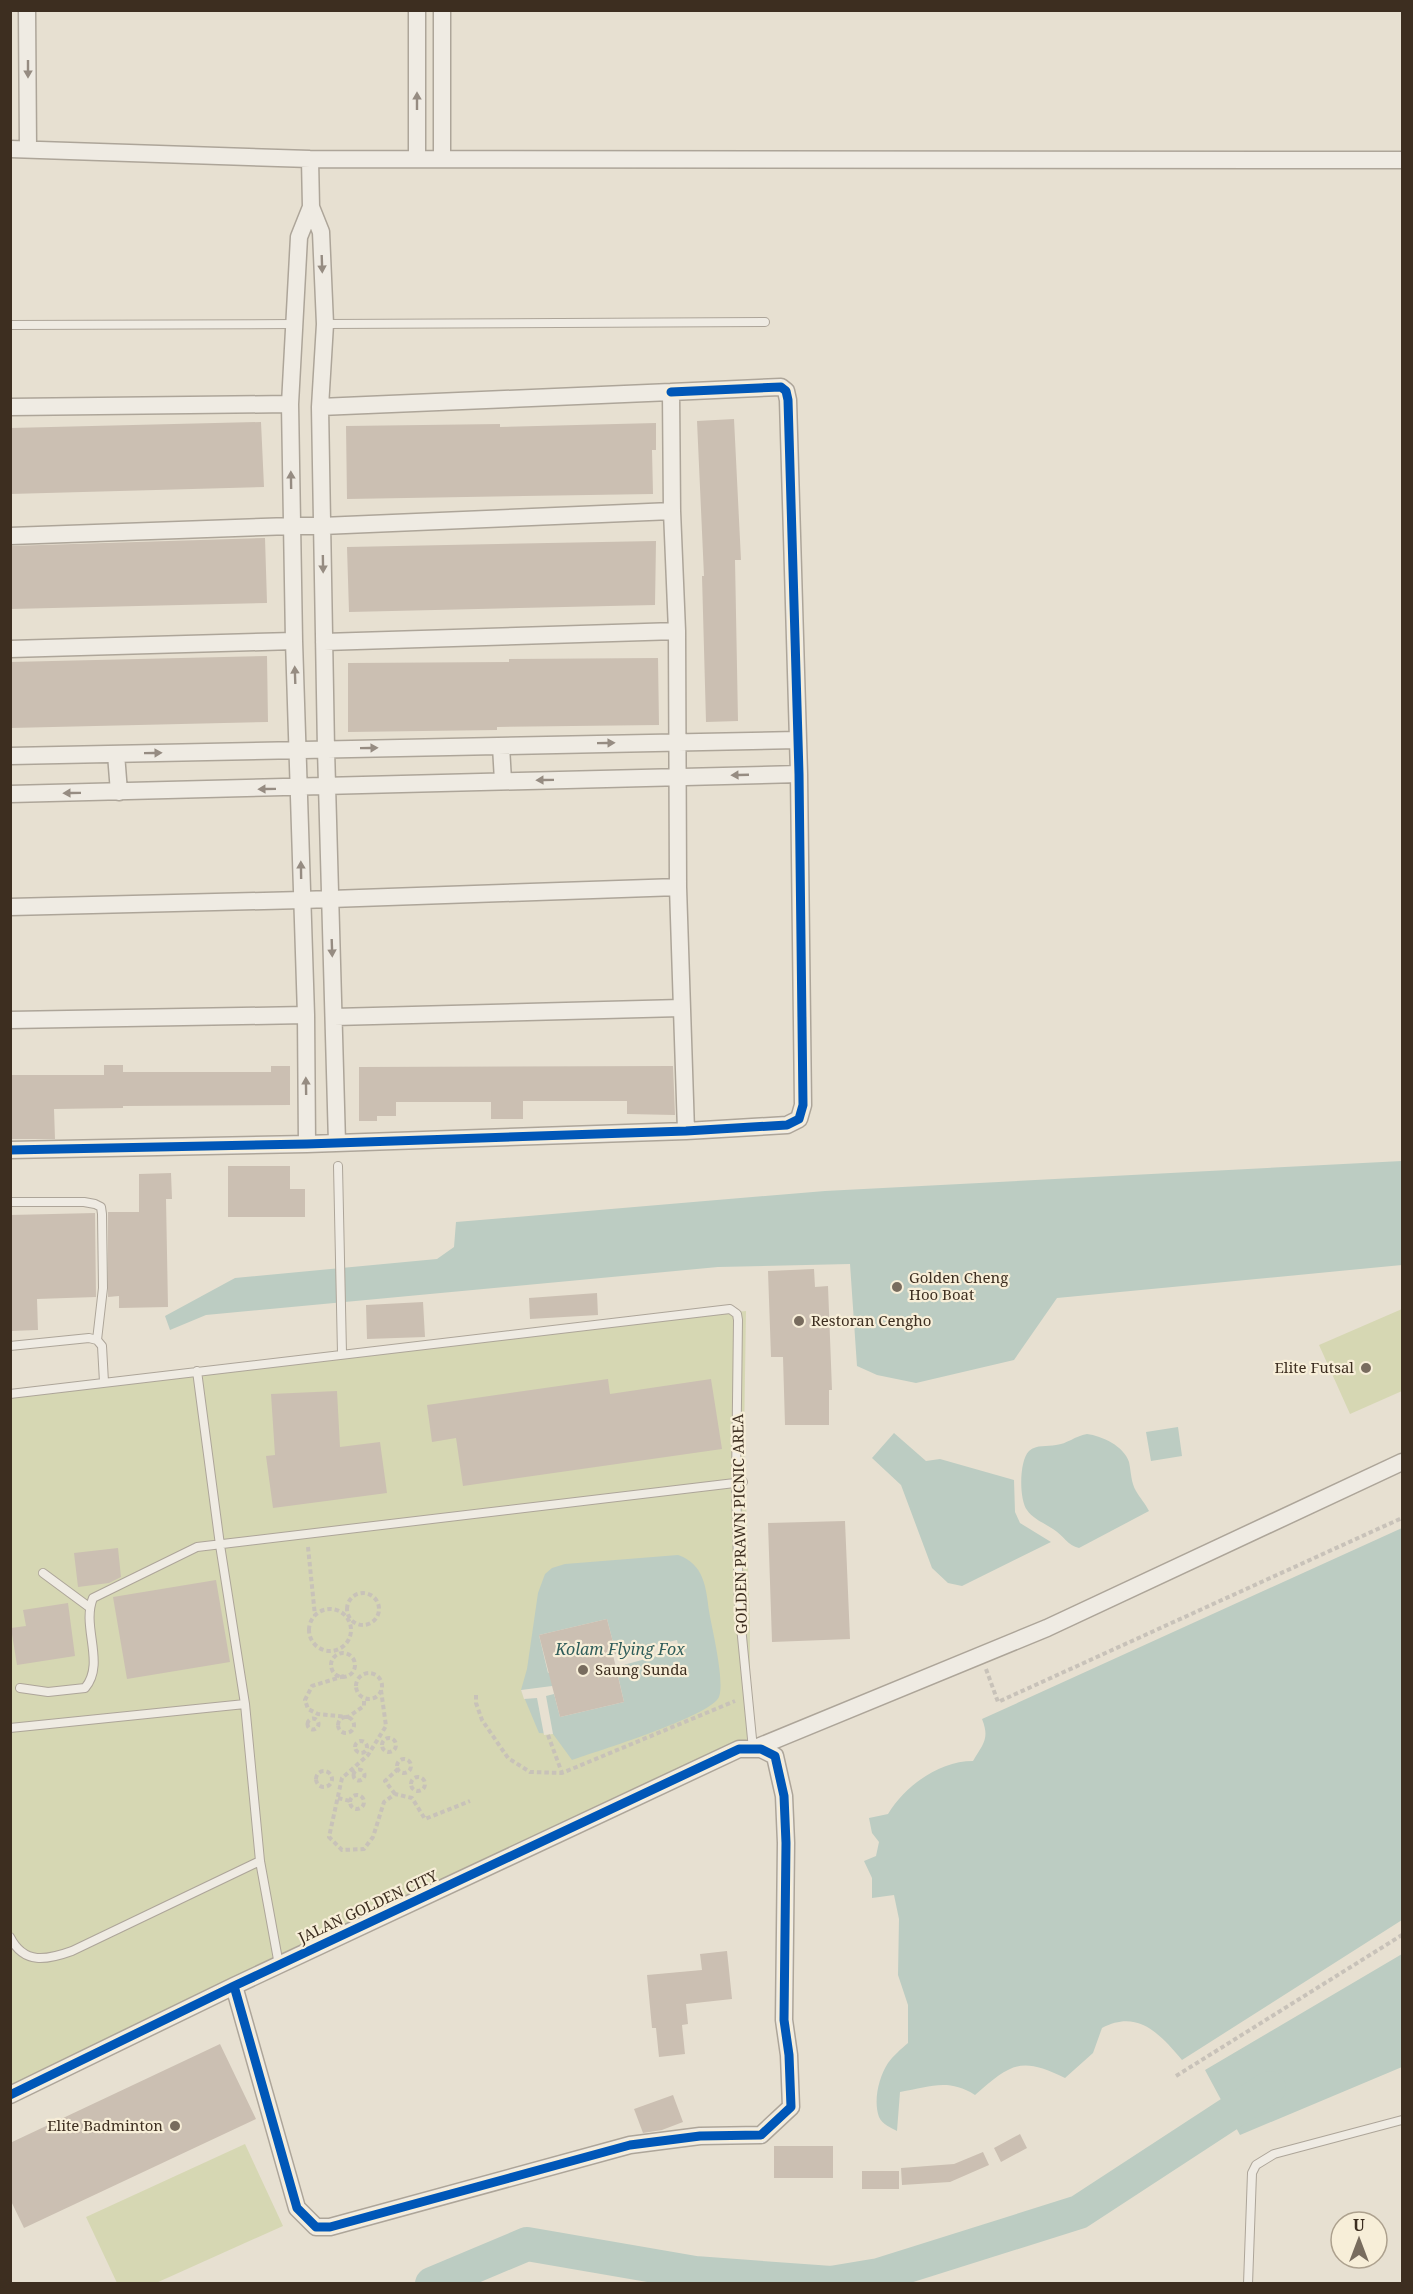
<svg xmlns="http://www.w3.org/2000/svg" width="1413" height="2294" font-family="'Noto Serif',serif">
<rect width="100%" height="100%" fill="#e7e0d1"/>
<path fill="#d6d7b3" d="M 1402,1309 L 1402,1391 L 1350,1414 L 1319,1345 Z
M 746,1311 L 744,1440 L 750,1626 L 750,1738 L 11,2087 L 10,1391 Z
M 245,2144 L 283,2226 L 156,2283 L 117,2283 L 86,2217 Z"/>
<path fill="#bcccc2" d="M 1402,1161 L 1402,1265 L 1057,1298 L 1014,1360 L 916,1383 L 877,1375 L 857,1366 L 850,1264 L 718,1267 L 206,1315 L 170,1330 L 165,1316 L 235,1278 L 437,1259 L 454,1247 L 456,1222 L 825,1191 Z
M 1178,1427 L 1182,1456 L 1151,1461 L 1146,1432 Z
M 894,1433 L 926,1461 L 940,1459 L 1014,1480 L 1015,1512 L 1020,1523 L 1051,1542 L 962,1586 L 948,1583 L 932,1568 L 901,1485 L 872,1458 Z
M 1087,1434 C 1102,1436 1124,1446 1129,1462 C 1131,1471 1131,1483 1136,1491 C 1140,1498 1145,1503 1149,1511 L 1079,1548 C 1068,1546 1063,1535 1053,1529 C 1044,1523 1033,1519 1027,1510 C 1019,1499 1019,1461 1029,1451 C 1037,1444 1047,1447 1056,1445 C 1067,1444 1075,1436 1087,1434 Z
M 1402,1528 L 1402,1920 L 1182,2060 C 1160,2034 1138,2009 1102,2028 L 1093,2053 L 1065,2078 C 1020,2056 1011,2064 975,2095 C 948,2078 930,2087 900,2092 L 897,2131 C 891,2128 882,2124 879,2117 C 873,2100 879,2077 888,2063 C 893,2056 901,2049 908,2043 L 908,2005 L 898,1975 L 899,1919 L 894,1895 L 872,1898 L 872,1878 L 864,1861 L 876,1856 L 879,1842 L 872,1833 L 869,1818 L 888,1814 C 905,1786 939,1761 973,1761 C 983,1744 990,1739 982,1719 Z
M 678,1555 C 704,1564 706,1587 709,1611 C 712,1629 725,1681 719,1697 C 711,1716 595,1752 572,1760 L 553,1734 L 539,1733 L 521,1690 L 527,1669 L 538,1593 L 545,1574 L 552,1568 L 565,1564 Z
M 1402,1954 L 1402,2067 L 1240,2135 L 1205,2070 Z"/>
<path fill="#e7e0d1" d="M 607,1619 L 616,1654 L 677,1640 L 679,1650 L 616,1667 L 624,1702 L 560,1717 L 554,1694 L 546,1696 L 553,1734 L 544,1735 L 537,1698 L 524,1699 L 521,1690 L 552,1686 L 574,1667 L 548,1673 L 539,1635 Z"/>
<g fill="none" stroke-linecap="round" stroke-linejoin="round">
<path stroke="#bcccc2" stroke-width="34" d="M 432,2284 L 527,2244 L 695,2273 L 831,2283 L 879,2275 L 1079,2212 L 1269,2088"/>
</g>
<path fill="#cbbfb2" d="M 734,419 L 741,560 L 735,560 L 738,721 L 706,722 L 702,576 L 704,576 L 697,421 Z
M 261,422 L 264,487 L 10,494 L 10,428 Z
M 656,423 L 656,450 L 652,450 L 653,494 L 347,499 L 346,426 L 500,424 L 500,427 Z
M 265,538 L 267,603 L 10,609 L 10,546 Z
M 656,541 L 655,605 L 349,612 L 347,547 Z
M 267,656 L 268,722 L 10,728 L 10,662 Z
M 658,658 L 659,725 L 497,727 L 497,730 L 348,732 L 348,663 L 509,662 L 509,659 Z
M 104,1065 L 123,1065 L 123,1072 L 271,1072 L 271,1066 L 290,1066 L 290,1105 L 123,1106 L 123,1108 L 54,1109 L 55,1139 L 10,1139 L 10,1075 L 104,1075 Z
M 673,1066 L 675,1115 L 627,1114 L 627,1101 L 523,1101 L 523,1119 L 491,1119 L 491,1102 L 396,1102 L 396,1116 L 377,1116 L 377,1121 L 359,1121 L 359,1067 Z
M 228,1166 L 290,1166 L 290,1189 L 305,1189 L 305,1217 L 228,1217 Z
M 171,1173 L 172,1199 L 166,1199 L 168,1307 L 119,1308 L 119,1296 L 108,1297 L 108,1212 L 139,1212 L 139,1174 Z
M 95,1213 L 96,1297 L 37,1299 L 38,1330 L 10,1331 L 10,1215 Z
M 814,1269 L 815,1287 L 828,1286 L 832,1390 L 829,1390 L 829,1425 L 785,1425 L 783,1357 L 771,1357 L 768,1271 Z
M 597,1293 L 598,1315 L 530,1319 L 529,1298 Z
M 423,1302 L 425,1337 L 367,1339 L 366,1305 Z
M 608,1379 L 610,1394 L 711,1379 L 722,1449 L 463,1486 L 456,1438 L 432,1442 L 427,1405 Z
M 337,1391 L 340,1447 L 380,1442 L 387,1493 L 273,1508 L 266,1456 L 275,1455 L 271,1394 Z
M 845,1521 L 850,1639 L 772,1642 L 768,1523 Z
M 118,1548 L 121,1577 L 109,1583 L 78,1587 L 74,1553 Z
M 216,1580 L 230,1662 L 127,1679 L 113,1597 Z
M 68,1603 L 75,1656 L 17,1665 L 11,1628 L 26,1626 L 23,1610 Z
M 607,1619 L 616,1654 L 613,1655 L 624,1702 L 560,1717 L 539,1635 Z
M 727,1951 L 732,1999 L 686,2004 L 688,2024 L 682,2025 L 685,2054 L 659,2057 L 656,2028 L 652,2028 L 647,1975 L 702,1970 L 700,1954 Z
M 220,2044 L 256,2119 L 24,2228 L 10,2199 L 10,2143 Z
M 673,2095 L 683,2122 L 662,2130 L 643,2133 L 634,2109 Z
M 1020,2134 L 1027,2148 L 1001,2162 L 994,2148 Z
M 774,2146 L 833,2146 L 833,2178 L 774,2178 Z
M 983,2152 L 989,2165 L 950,2182 L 902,2185 L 901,2168 L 954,2164 Z
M 862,2171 L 899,2171 L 899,2189 L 862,2189 Z"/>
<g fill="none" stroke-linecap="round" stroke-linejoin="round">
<defs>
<path id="lane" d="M 325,324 L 765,322
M 10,325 L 295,324
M 338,1166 L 342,1353
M 10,1202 L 84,1202 L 95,1204 L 101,1207 L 102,1214 L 103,1288 L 97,1340
M 10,1346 L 89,1338 L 97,1340 L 102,1346 L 104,1382
M 197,1371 L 220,1545 L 245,1704 L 260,1861 L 279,1965
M 10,1394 L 730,1309 L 737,1314 L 738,1320 L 736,1482 L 739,1606 L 753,1749
M 43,1573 L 89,1607
M 20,1688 L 48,1692 L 85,1688 C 106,1663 81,1627 93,1598 L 197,1547 L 743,1482
M 10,1728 L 245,1704
M 10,1937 C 24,1965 47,1960 72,1951 L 260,1861
M 1248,2284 L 1252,2173 L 1256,2165 L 1274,2154 L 1402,2120"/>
<path id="street" d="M 27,10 L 28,149
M 417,10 L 417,159
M 442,10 L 442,159
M 10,149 L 310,159 L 1402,160
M 310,159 L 311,207 L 321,232 L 325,324 L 320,407 L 326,749 L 337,1143
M 10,407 L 290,404
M 320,407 L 671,392 L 672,511 L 677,631 L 678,887 L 686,1131
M 10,536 L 292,526 L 322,526 L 672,511
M 324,642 L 677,631
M 10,649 L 294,641
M 501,746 L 503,781
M 116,754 L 119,792
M 10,756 L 797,740
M 10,794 L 799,774
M 10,907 L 302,900 L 678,887
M 334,1017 L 681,1008
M 10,1020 L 306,1015
M 307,1144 L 306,1015 L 294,641 L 290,404 L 299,237 L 311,207
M 10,1150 L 307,1144 L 686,1131 L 787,1125 L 799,1119 L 803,1105 L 799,774 L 788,400 L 786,391 L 781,387 L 671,392
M 753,1749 L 1047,1628 L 1402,1462
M 10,2095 L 234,1986 L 739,1749 L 761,1749 L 775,1756 L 784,1796 L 786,1843 L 784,2020 L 789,2055 L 791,2107 L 761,2135 L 700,2136 L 630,2145 L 330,2227 L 316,2227 L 297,2208 L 234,1986"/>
</defs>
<use href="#lane" stroke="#ada599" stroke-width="10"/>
<use href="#street" stroke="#ada599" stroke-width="19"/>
<path stroke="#c8c2b9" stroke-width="4" stroke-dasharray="4.5 3" stroke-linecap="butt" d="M 308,1547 L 315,1616
M347 1609a16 16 0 1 1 32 0a16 16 0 1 1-32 0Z
M309 1630a21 21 0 1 1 42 0a21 21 0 1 1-42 0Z
M331 1665a12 12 0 1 1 24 0a12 12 0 1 1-24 0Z
M 986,1669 L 998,1702 L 1402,1518
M356 1686a13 13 0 1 1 26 0a13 13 0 1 1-26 0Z
M 344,1676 L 312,1686 L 305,1700 L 308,1709 L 318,1714 L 348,1717 L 364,1706 L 364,1698
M 381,1690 L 386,1726 L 368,1755 L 342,1778 L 329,1837 L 342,1850 L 364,1849 L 373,1837 L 384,1802 L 395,1794 L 412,1798 L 425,1819 L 470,1801
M 476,1695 L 476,1703 L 482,1720 L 508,1758 L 530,1772 L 562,1773 L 735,1701
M338 1725a8 8 0 1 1 16 0a8 8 0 1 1-16 0Z
M307.5 1724a5.5 5.5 0 1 1 11 0a5.5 5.5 0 1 1-11 0Z
M 548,1735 L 562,1773
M382 1745a7 7 0 1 1 14 0a7 7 0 1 1-14 0Z
M355 1747a6 6 0 1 1 12 0a6 6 0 1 1-12 0Z
M397 1766a7 7 0 1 1 14 0a7 7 0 1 1-14 0Z
M353.5 1775a5.5 5.5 0 1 1 11 0a5.5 5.5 0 1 1-11 0Z
M316 1779a8 8 0 1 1 16 0a8 8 0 1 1-16 0Z
M411 1784a7 7 0 1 1 14 0a7 7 0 1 1-14 0Z
M 395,1794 L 385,1781 L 398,1769
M350 1802a7 7 0 1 1 14 0a7 7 0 1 1-14 0Z
M 338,1798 L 350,1801
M 1176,2076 L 1402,1935"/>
<use href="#lane" stroke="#efebe3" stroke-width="8"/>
<use href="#street" stroke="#efebe3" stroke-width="16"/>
<defs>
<path id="cycleway" d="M 10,1150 L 307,1144 L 686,1131 L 787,1125 L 799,1119 L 803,1105 L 799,774 L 788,400 L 786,391 L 781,387 L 671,392
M 10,2095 L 234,1986 L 739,1749 L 761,1749 L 775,1756 L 784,1796 L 786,1843 L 784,2020 L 789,2055 L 791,2107 L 761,2135 L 700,2136 L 630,2145 L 330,2227 L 316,2227 L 297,2208 L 234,1986"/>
</defs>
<use href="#cycleway" stroke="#f7eed8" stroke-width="13"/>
<use href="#cycleway" stroke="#0057b8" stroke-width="9"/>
</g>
<defs><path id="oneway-solid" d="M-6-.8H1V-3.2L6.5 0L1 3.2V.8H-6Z" transform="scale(1.5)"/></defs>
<g fill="#968c82">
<use href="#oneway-solid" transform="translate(28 69) rotate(90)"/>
<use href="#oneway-solid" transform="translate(417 101) rotate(-90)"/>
<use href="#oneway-solid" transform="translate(322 264) rotate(88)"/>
<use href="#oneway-solid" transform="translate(291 480) rotate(-91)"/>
<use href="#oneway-solid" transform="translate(323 564) rotate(89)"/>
<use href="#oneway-solid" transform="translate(295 675) rotate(-92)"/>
<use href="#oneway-solid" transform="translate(606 743) rotate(-1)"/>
<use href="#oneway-solid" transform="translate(369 748) rotate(-1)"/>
<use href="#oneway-solid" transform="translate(153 753) rotate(-1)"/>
<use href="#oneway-solid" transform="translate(740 775) rotate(178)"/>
<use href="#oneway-solid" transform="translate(545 780) rotate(179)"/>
<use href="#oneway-solid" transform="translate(267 789) rotate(179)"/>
<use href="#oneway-solid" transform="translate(72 793) rotate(179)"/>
<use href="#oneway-solid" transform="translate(301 870) rotate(-91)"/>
<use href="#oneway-solid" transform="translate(332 948) rotate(88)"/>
<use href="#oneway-solid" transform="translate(306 1086) rotate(-91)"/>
</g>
<g fill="#786c5e" stroke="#f7eed8" stroke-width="2">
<circle cx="897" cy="1287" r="6"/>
<circle cx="799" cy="1321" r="6"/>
<circle cx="1366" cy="1368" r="6"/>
<circle cx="583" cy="1670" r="6"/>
<circle cx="175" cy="2126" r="6"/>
</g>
<g text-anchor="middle" stroke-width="4.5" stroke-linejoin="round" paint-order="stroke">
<g font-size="15" fill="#3d2e20" stroke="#f7eed8" text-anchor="start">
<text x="909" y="1283">Golden Cheng<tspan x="909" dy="17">Hoo Boat</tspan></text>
<text x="811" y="1326">Restoran Cengho</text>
<text x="1354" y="1373" text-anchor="end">Elite Futsal</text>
<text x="595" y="1675">Saung Sunda</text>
<text x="163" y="2131" text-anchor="end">Elite Badminton</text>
</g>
<g font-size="15" fill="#3d2e20" stroke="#f7eed8">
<text transform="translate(740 1524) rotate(-91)" y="5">GOLDEN PRAWN PICNIC AREA</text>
<text transform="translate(368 1907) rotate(-25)" y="5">JALAN GOLDEN CITY</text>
</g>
<g font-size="16" font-style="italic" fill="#2f5d5a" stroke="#f7eed8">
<text x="620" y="1655">Kolam Flying Fox</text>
</g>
</g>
<rect width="1413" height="2294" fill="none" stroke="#3d2e20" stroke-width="24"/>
<g transform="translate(1359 2240)"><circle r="28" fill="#f7eed8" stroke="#ada18e" stroke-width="1.5"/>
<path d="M0-4.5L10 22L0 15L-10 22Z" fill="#786c5e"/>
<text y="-9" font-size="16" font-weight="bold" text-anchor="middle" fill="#3d2e20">U</text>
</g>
</svg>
